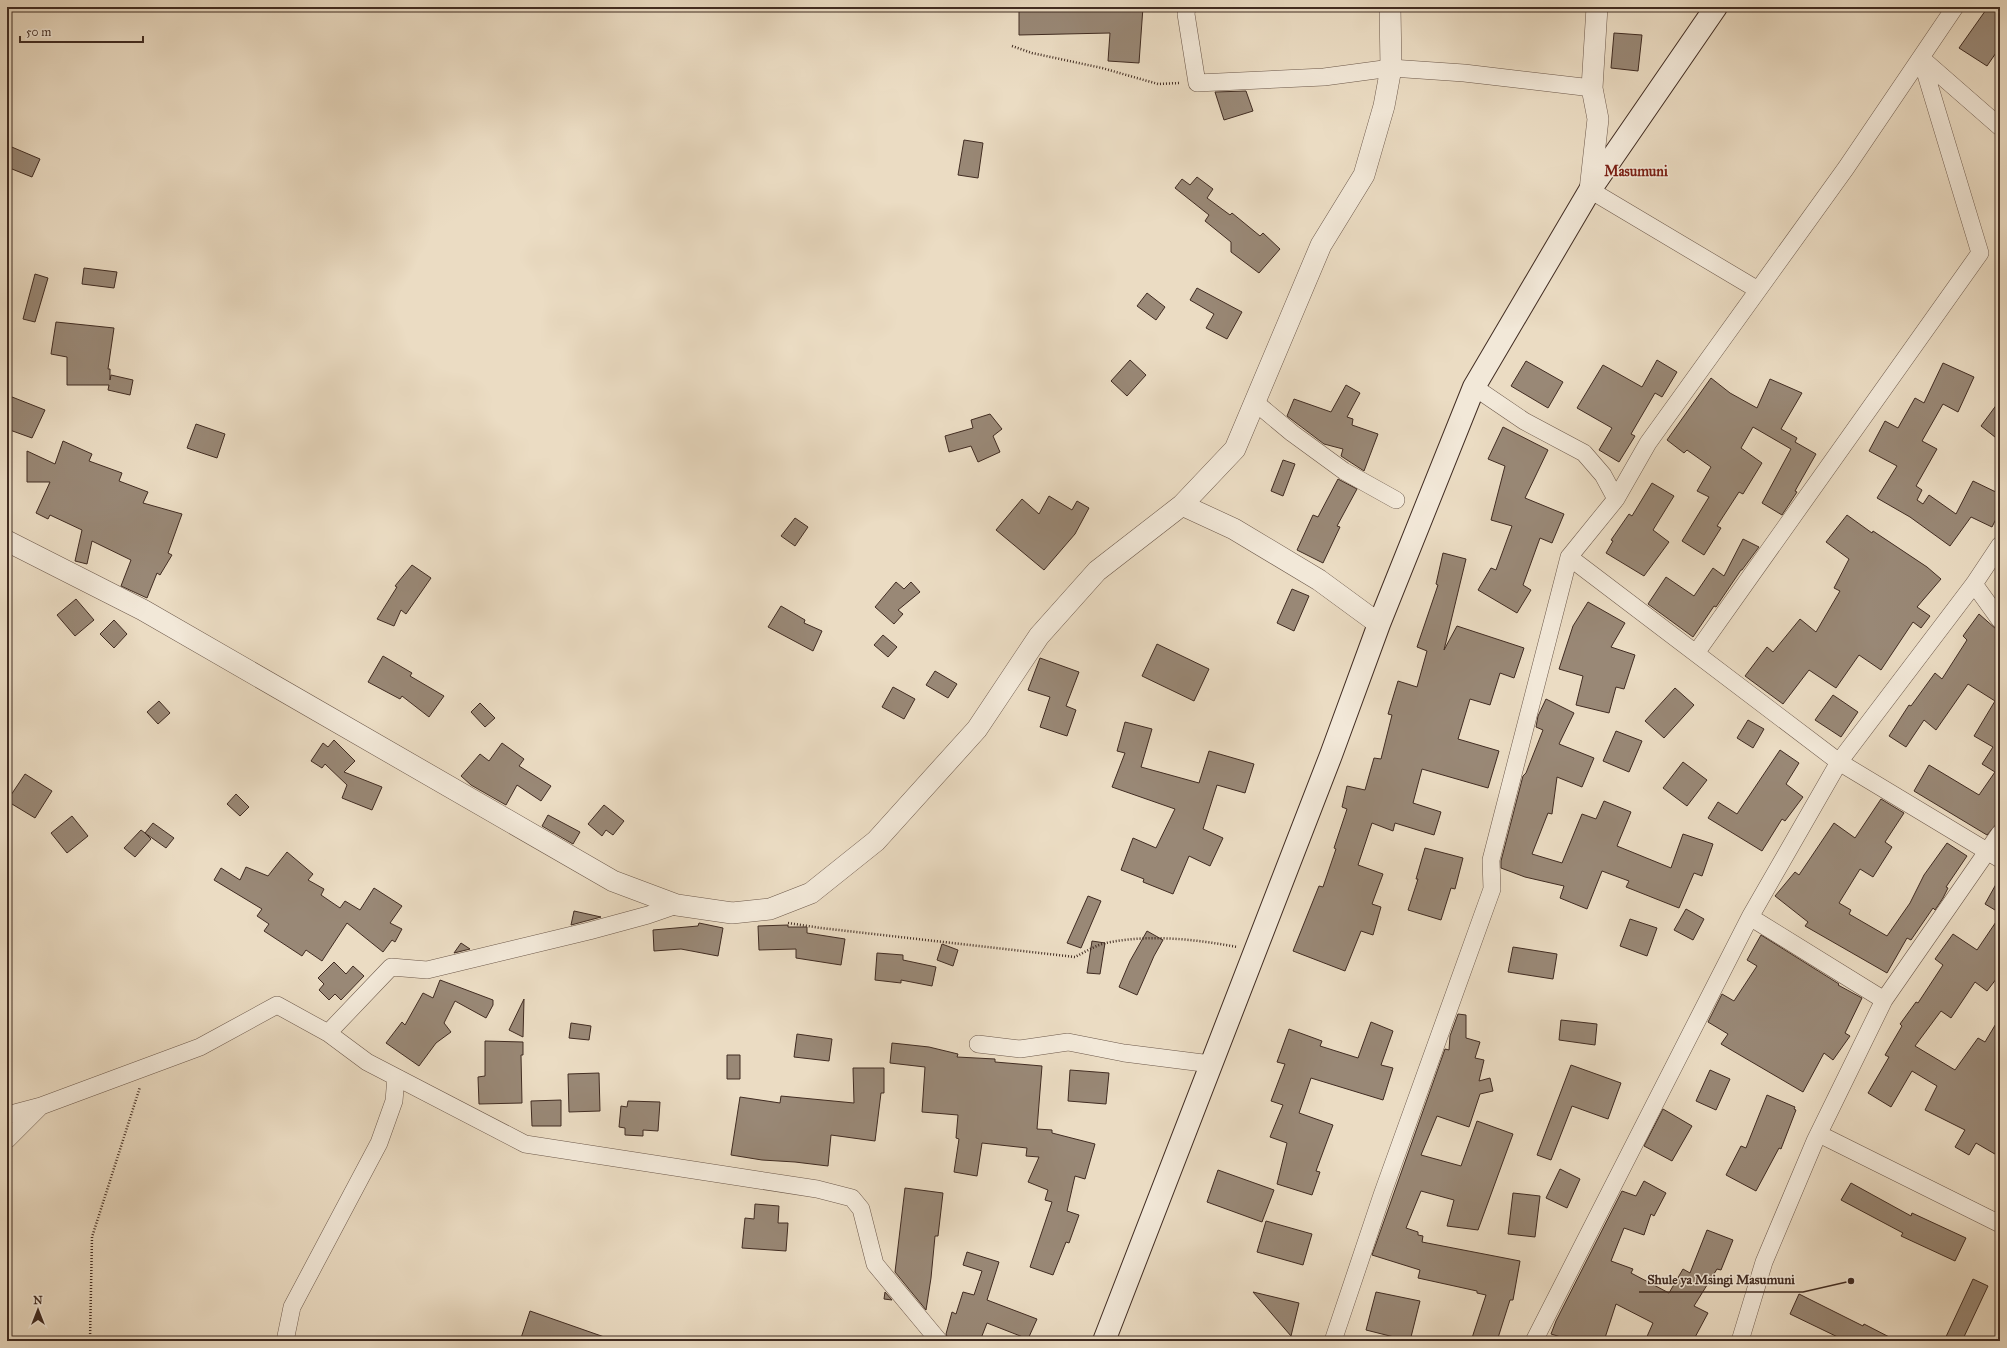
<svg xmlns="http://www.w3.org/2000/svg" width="2007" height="1348" font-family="'IM FELL Great Primer',serif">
<rect width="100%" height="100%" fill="#ebdcc3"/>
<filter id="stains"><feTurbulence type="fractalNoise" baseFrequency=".005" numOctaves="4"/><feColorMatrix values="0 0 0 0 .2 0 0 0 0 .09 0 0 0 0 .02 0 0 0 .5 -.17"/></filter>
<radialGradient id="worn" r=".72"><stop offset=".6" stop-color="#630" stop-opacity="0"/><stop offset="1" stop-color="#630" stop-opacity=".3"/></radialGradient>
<path fill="#998876" stroke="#412c22" d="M 1019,7 L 1143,7 L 1139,63 L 1108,61 L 1110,33 L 1019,35 Z
M 1988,7 L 2000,7 L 2000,47 L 1987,66 L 1959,48 Z
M 1614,33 L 1642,35 L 1638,71 L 1611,68 Z
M 1246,91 L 1253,111 L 1224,120 L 1215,92 Z
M 964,140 L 983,143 L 978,178 L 958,175 Z
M 7,145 L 40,159 L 32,177 L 7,167 Z
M 1197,177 L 1213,189 L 1207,198 L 1230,215 L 1232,213 L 1260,236 L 1263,233 L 1280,249 L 1259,273 L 1231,252 L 1231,242 L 1205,221 L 1209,215 L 1175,188 L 1182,179 L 1190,185 Z
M 84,268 L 117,272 L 114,288 L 82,284 Z
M 35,274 L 48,278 L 35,322 L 23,319 Z
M 1197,288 L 1242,312 L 1227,339 L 1206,328 L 1214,314 L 1190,300 Z
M 1147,293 L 1165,307 L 1156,320 L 1137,306 Z
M 56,322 L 114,328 L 108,369 L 110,369 L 110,380 L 111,375 L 133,380 L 130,395 L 108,390 L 109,385 L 67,385 L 67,357 L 51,354 Z
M 1130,360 L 1146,375 L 1127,396 L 1111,381 Z
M 1657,360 L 1677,372 L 1662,397 L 1655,393 L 1631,434 L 1635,436 L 1619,462 L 1599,450 L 1612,428 L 1577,408 L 1603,365 L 1642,387 Z
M 1526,361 L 1563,382 L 1548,408 L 1511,386 Z
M 1943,363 L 1974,377 L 1958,412 L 1943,404 L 1922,441 L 1937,449 L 1916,486 L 1922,490 L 1917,500 L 1923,504 L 1929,495 L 1956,514 L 1973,481 L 2000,494 L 2000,511 L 1992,527 L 1971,517 L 1950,546 L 1910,517 L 1877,498 L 1897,466 L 1869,451 L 1885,421 L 1898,428 L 1915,398 L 1924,403 Z
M 1711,378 L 1730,393 L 1757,408 L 1770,379 L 1802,393 L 1781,429 L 1797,438 L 1795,442 L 1816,454 L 1795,491 L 1797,492 L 1782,515 L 1762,503 L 1791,449 L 1753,427 L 1741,448 L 1762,463 L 1743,494 L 1739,492 L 1717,526 L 1721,528 L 1704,555 L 1682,541 L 1709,497 L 1697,491 L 1711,467 L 1687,450 L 1684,453 L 1667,440 Z
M 1346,385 L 1360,393 L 1347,417 L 1353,419 L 1352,425 L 1378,434 L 1364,471 L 1341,456 L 1343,449 L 1324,444 L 1287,416 L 1294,399 L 1331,412 Z
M 7,395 L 45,410 L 32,438 L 7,429 Z
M 2000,400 L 2000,441 L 1981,426 Z
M 990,414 L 1002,429 L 993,436 L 1000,452 L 978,462 L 971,446 L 949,452 L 945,436 L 973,428 L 971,420 Z
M 196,424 L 225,434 L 217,458 L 187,448 Z
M 1503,427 L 1548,450 L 1525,498 L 1564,514 L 1552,543 L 1540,538 L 1523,585 L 1531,590 L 1517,613 L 1478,590 L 1491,568 L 1496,570 L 1512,526 L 1491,520 L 1505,466 L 1488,459 Z
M 63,441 L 92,454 L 89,461 L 122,473 L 119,481 L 148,492 L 143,503 L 182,514 L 168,553 L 172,555 L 160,575 L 157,573 L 147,598 L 121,586 L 131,560 L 92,541 L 87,564 L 75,561 L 82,530 L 50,515 L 48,519 L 36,513 L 50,482 L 27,482 L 27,451 L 55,464 Z
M 1283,460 L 1295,464 L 1283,496 L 1271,491 Z
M 1338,479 L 1357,489 L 1337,526 L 1340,527 L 1323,563 L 1297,550 L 1313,515 L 1318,517 Z
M 1652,483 L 1674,496 L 1653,530 L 1669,542 L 1644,576 L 1606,553 L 1613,541 L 1611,540 L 1629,514 L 1632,516 Z
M 1049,496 L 1072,510 L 1077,501 L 1089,508 L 1075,534 L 1044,570 L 996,530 L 1022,499 L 1039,514 Z
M 1847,515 L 1872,533 L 1873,531 L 1927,567 L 1941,579 L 1917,607 L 1930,616 L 1921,628 L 1913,622 L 1881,670 L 1859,655 L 1836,688 L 1809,670 L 1783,704 L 1745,676 L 1767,647 L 1773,652 L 1800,619 L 1816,632 L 1840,591 L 1834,588 L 1849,559 L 1826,542 Z
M 795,518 L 808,527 L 795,546 L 781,536 Z
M 1743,539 L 1759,547 L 1742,570 L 1741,570 L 1716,607 L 1714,606 L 1693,637 L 1648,604 L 1666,577 L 1694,596 L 1713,568 L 1724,576 Z
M 1443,553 L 1466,559 L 1444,650 L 1457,626 L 1524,648 L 1514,678 L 1500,673 L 1490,705 L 1470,699 L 1458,739 L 1499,751 L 1488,788 L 1422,769 L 1413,803 L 1441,812 L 1434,835 L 1395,823 L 1393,831 L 1372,823 L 1358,865 L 1383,874 L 1372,904 L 1381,907 L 1373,935 L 1361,931 L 1345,971 L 1293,951 L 1319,886 L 1323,887 L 1336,849 L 1334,848 L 1347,809 L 1342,807 L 1347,786 L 1365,790 L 1374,758 L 1381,759 L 1392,715 L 1388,714 L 1398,681 L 1417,687 L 1427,651 L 1417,647 L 1438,585 L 1436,584 Z
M 412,565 L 431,578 L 406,614 L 401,610 L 394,626 L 377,619 L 397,587 L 395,586 Z
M 896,582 L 904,589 L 911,582 L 920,592 L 898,610 L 903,614 L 894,624 L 875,607 Z
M 1292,589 L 1309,596 L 1294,631 L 1277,623 Z
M 76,599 L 94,620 L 75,636 L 57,615 Z
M 1588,602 L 1625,623 L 1611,647 L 1635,655 L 1624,689 L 1616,687 L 1609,713 L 1576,705 L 1583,676 L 1559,669 L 1573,626 Z
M 781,606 L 805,620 L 804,623 L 822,631 L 813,651 L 768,627 Z
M 1979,614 L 1996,629 L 2000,630 L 2000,820 L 1987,835 L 1914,791 L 1929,765 L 1979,795 L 1995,772 L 1982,764 L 1993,747 L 1974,736 L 1995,701 L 1968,684 L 1936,730 L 1924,720 L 1906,747 L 1889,736 L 1909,705 L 1911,706 L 1935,673 L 1942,679 L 1967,640 L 1963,636 Z
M 114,620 L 127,634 L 114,648 L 100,634 Z
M 883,635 L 897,647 L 888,657 L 874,645 Z
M 1157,644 L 1209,669 L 1194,701 L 1142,676 Z
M 383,656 L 412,673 L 410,676 L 444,696 L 429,717 L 402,696 L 400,699 L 368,682 Z
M 1040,658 L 1079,672 L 1066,706 L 1076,710 L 1067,736 L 1040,727 L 1050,697 L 1028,690 Z
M 935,671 L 957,684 L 948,698 L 926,685 Z
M 893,687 L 915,699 L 904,719 L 882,707 Z
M 1675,688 L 1694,705 L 1664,738 L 1645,721 Z
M 1833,695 L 1858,712 L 1841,737 L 1815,720 Z
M 1546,699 L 1574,713 L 1559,744 L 1594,758 L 1582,787 L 1557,777 L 1552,814 L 1548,813 L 1532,854 L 1562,863 L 1582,814 L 1596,819 L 1604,801 L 1631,812 L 1617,846 L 1671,868 L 1683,834 L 1713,844 L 1702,876 L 1694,873 L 1679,908 L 1626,887 L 1629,881 L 1602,871 L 1587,909 L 1560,898 L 1564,886 L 1525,877 L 1501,868 L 1501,861 L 1523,776 L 1526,773 L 1543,730 L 1536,727 L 1538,716 Z
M 159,701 L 170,713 L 158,724 L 147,712 Z
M 480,703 L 495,718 L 485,727 L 471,712 Z
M 1748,720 L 1764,729 L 1753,748 L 1737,738 Z
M 1125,722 L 1152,729 L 1141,767 L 1199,783 L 1209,751 L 1254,764 L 1245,793 L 1217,785 L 1203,829 L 1223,838 L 1210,866 L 1189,856 L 1173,894 L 1143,882 L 1144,879 L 1121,870 L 1133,838 L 1156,848 L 1175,809 L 1112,787 L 1125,753 L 1117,751 Z
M 1616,731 L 1642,741 L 1629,772 L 1603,761 Z
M 334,740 L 355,761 L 344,772 L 382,787 L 372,810 L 342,798 L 347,785 L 325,764 L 322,768 L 311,761 L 323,743 L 328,747 Z
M 502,743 L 524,759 L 519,766 L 551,786 L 541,801 L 517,785 L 506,805 L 471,785 L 461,776 L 480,754 L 489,761 Z
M 1780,750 L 1799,763 L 1786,784 L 1803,797 L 1785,821 L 1782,819 L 1762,851 L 1708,818 L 1718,802 L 1737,814 Z
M 1683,762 L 1707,780 L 1687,806 L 1663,788 Z
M 25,774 L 52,791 L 35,818 L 7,801 Z
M 236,794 L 249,807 L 240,816 L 227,804 Z
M 1881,799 L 1904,813 L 1885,842 L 1892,847 L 1873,877 L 1860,869 L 1839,903 L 1851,910 L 1849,914 L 1887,936 L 1910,903 L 1924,875 L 1947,843 L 1967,856 L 1946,887 L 1948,888 L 1943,898 L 1935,910 L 1933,908 L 1911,940 L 1907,938 L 1887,973 L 1805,926 L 1808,922 L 1775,896 L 1795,872 L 1799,875 L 1834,823 L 1855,838 Z
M 604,805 L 624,821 L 613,835 L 606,830 L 602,836 L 588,824 Z
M 548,815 L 580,832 L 573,844 L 542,826 Z
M 72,816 L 88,836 L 67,853 L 51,833 Z
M 153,823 L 174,838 L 166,848 L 145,833 L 151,839 L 135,857 L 124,848 L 141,830 L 145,833 Z
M 1425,848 L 1463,858 L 1455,889 L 1451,888 L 1441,920 L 1408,910 L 1418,879 L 1416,879 Z
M 287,852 L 313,874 L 308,880 L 324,889 L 321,895 L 340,908 L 345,901 L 360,910 L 374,888 L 402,906 L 390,923 L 402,929 L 395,942 L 392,940 L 383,952 L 347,923 L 322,961 L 306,950 L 302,956 L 264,931 L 269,924 L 257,916 L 262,909 L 214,880 L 221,868 L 240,880 L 246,867 L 268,876 Z
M 2000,877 L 2000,913 L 1985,904 Z
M 1088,896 L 1101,901 L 1081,948 L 1067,943 Z
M 1686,909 L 1704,919 L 1693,940 L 1674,930 Z
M 574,911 L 601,917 L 571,925 Z
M 2000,916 L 2000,974 L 1987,991 L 1975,982 L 1951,1018 L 1941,1011 L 1915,1046 L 1955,1070 L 1978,1038 L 1985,1042 L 2000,1017 L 2000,1157 L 1976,1143 L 1969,1155 L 1955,1147 L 1965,1130 L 1925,1110 L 1937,1086 L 1912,1071 L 1891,1107 L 1868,1093 L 1889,1057 L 1885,1055 L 1902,1026 L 1900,1024 L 1916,1002 L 1918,1003 L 1943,965 L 1935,959 L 1953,934 L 1977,950 Z
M 1630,919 L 1657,928 L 1647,956 L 1620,946 Z
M 699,923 L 723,928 L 718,956 L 681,949 L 654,951 L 653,930 L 698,926 Z
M 788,925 L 788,927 L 807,927 L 807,933 L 845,939 L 841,965 L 796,958 L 796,949 L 759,950 L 758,926 Z
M 1147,931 L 1163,940 L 1154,956 L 1137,995 L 1119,987 L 1130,961 Z
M 1761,935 L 1839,984 L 1838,985 L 1862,998 L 1845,1033 L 1850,1036 L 1833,1060 L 1824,1053 L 1803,1092 L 1721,1044 L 1728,1034 L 1708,1022 L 1722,994 L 1734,1001 L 1757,966 L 1747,960 Z
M 1092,941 L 1105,943 L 1100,974 L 1087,973 Z
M 461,943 L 470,949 L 454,953 Z
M 942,944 L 958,950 L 953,966 L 937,960 Z
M 1513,947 L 1557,954 L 1553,979 L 1508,972 Z
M 877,953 L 903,955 L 903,960 L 936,967 L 932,986 L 901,980 L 901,983 L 875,980 Z
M 334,962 L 346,974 L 353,966 L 364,976 L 341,1000 L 335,994 L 329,1000 L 319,990 L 324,984 L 318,978 Z
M 440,980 L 493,1000 L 493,1005 L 486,1018 L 455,1001 L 444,1023 L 451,1032 L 436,1043 L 419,1066 L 386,1043 L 402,1022 L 405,1025 L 423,993 L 433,998 Z
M 524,999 L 523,1037 L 509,1030 Z
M 1458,1014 L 1466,1015 L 1466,1038 L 1480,1042 L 1475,1058 L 1484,1060 L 1479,1081 L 1490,1078 L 1493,1091 L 1480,1094 L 1469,1127 L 1437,1116 L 1421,1155 L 1461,1166 L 1477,1121 L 1513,1134 L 1478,1230 L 1447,1226 L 1454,1200 L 1421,1191 L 1406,1228 L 1418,1232 L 1418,1235 L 1423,1236 L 1422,1242 L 1520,1261 L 1513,1300 L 1510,1300 L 1497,1341 L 1471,1341 L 1486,1295 L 1477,1293 L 1477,1291 L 1418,1278 L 1420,1270 L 1372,1255 L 1445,1049 L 1449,1050 L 1450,1036 Z
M 1561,1020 L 1597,1024 L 1595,1045 L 1559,1040 Z
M 1371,1022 L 1393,1031 L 1381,1065 L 1393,1068 L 1383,1100 L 1311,1078 L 1299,1113 L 1333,1125 L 1316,1171 L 1320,1172 L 1312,1195 L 1277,1184 L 1287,1143 L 1270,1137 L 1283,1105 L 1271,1101 L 1285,1064 L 1277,1062 L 1289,1029 L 1322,1041 L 1320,1046 L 1358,1058 Z
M 571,1023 L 591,1026 L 589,1040 L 569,1038 Z
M 797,1034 L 832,1039 L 829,1061 L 794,1057 Z
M 485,1041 L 523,1042 L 523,1055 L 521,1055 L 522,1103 L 479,1104 L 478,1077 L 485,1076 Z
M 892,1043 L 929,1047 L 958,1054 L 957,1057 L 995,1059 L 995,1062 L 1042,1066 L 1037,1129 L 1052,1130 L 1052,1133 L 1095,1144 L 1085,1179 L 1075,1176 L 1067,1211 L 1079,1215 L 1069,1243 L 1066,1242 L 1053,1275 L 1030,1267 L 1052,1202 L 1045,1200 L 1048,1190 L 1028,1182 L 1039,1157 L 1026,1156 L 1027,1148 L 982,1143 L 977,1176 L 954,1172 L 959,1139 L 956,1138 L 958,1115 L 922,1112 L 925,1067 L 890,1063 Z
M 727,1055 L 740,1055 L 740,1079 L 727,1079 Z
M 1571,1065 L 1621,1083 L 1608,1119 L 1572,1106 L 1551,1160 L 1537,1155 Z
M 853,1068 L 884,1068 L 884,1093 L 881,1093 L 875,1141 L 831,1135 L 828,1166 L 795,1162 L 762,1160 L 731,1155 L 740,1097 L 780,1103 L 781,1096 L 854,1103 Z
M 1070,1070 L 1109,1073 L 1106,1104 L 1068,1101 Z
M 1710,1070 L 1730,1079 L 1716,1110 L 1696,1101 Z
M 599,1073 L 600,1111 L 569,1112 L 568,1074 Z
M 1767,1095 L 1795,1107 L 1794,1109 L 1796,1110 L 1781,1149 L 1779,1148 L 1756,1191 L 1726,1175 L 1741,1146 L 1746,1148 Z
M 561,1100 L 561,1126 L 532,1126 L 531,1101 Z
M 628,1101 L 660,1102 L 658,1131 L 643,1130 L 643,1136 L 625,1135 L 625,1128 L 619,1127 L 621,1106 L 627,1107 Z
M 1663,1109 L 1692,1126 L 1672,1161 L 1644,1146 Z
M 1560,1169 L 1580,1179 L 1567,1208 L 1546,1198 Z
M 1218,1170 L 1274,1190 L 1262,1222 L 1207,1202 Z
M 1644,1181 L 1666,1193 L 1654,1216 L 1651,1214 L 1644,1235 L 1624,1228 L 1611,1261 L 1633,1269 L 1631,1273 L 1669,1293 L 1683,1269 L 1690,1273 L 1707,1230 L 1733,1240 L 1721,1270 L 1717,1269 L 1694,1306 L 1708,1313 L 1693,1341 L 1645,1341 L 1653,1323 L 1616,1304 L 1604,1341 L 1574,1341 L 1551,1334 L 1556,1321 L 1622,1191 L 1636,1196 Z
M 1851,1183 L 1911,1216 L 1912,1213 L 1966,1238 L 1955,1261 L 1901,1236 L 1903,1233 L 1841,1200 Z
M 905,1188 L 943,1193 L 938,1236 L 935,1236 L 931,1278 L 926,1310 L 895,1272 Z
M 1513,1193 L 1540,1196 L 1535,1237 L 1508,1234 Z
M 755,1204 L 779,1206 L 778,1223 L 788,1223 L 786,1251 L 742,1248 L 745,1218 L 754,1219 Z
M 1266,1221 L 1312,1234 L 1303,1265 L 1257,1252 Z
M 967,1252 L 999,1262 L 987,1300 L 1037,1319 L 1028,1339 L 987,1323 L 980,1341 L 949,1341 L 946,1334 L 952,1312 L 956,1314 L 963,1292 L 974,1295 L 982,1271 L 963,1265 Z
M 1973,1279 L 1988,1286 L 1962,1341 L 1944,1341 Z
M 885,1292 L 892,1300 L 884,1299 Z
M 1253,1292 L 1299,1303 L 1291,1336 Z
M 1376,1292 L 1420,1301 L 1410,1341 L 1366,1330 Z
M 1799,1294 L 1863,1326 L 1864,1324 L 1897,1341 L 1846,1341 L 1790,1314 Z
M 530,1311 L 610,1339 L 609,1341 L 520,1341 Z"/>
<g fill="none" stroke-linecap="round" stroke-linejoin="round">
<defs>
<path id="minor" d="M 1187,7 L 1186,14 L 1197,83 L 1324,77 L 1391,68 L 1464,73 L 1592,88
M 1921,58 L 2000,127
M 1590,190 L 1758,290
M 1474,387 L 1524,421 L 1584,453 L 1603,475 L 1616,499
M 1256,403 L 1292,433 L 1344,471 L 1396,500
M 1569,557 L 1839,762 L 2000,859
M 1974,584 L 2000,620
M 1696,653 L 1980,253 L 1921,58
M 1750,917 L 1884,1000
M 328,1033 L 367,1062 L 525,1144 L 817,1189 L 852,1198 L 861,1209 L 875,1264 L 939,1341
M 978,1044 L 1020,1049 L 1068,1042 L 1124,1053 L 1211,1064
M 7,1115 L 41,1106
M 1819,1134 L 2000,1224
M 7,1140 L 41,1106 L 200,1047 L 277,1005 L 328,1033 L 391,967 L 427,970 L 589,931 L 648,915 L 677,905
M 285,1341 L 292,1307 L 379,1143 L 394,1101 L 396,1077
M 1333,1341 L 1382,1195 L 1492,889 L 1491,860 L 1569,557 L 1616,499 L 1648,443 L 1846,168 L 1955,7
M 1534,1341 L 1750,917 L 1839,762 L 1974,584 L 2000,545
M 1740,1341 L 1764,1262 L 1815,1141 L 1884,1000 L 2000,833"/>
<path id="tertiary" d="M 1590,190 L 1598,119 L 1592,88 L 1597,7
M 1182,505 L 1234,529 L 1319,580 L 1379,624
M 7,541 L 143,610 L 613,881 L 677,905 L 732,913 L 770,909 L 811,893 L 876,841 L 977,729 L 1039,636 L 1097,571 L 1182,505 L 1235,449 L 1321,245 L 1364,175 L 1384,106 L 1391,68 L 1390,7"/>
<path id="secondary" d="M 1104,1341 L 1331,755 L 1379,624 L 1474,387 L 1590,190 L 1716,7"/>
</defs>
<use href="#minor" stroke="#6c584a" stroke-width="18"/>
<use href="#tertiary" stroke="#6c584a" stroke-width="22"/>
<use href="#secondary" stroke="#412c22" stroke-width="24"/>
<path stroke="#412c22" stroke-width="2.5" stroke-dasharray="1 2" stroke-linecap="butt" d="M 1012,46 L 1032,53 L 1102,68 L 1158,84 L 1180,83
M 788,923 L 821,928 L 1075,957 C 1085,952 1096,945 1106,943 C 1149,934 1194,939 1237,947
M 90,1340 L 92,1237 L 140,1087"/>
<use href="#minor" stroke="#f2e8d8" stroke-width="17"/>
<use href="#tertiary" stroke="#f2e8d8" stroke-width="21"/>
<use href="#secondary" stroke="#f2e8d8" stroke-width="22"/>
</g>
<g text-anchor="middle" stroke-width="3" stroke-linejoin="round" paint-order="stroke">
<g font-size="14" font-weight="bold" fill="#7a1f14" stroke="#f2e8d8">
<text x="1636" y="176">Masumuni</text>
</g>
</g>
<path fill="none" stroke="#412c22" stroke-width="1.5" d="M1851 1281L1803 1292H1639"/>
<circle fill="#412c22" stroke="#f2e8d8" stroke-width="1.5" cx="1851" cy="1281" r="4"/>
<g font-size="13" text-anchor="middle" font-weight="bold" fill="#412c22" stroke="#f2e8d8" stroke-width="3" stroke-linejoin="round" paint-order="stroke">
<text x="1721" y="1284">Shule ya Msingi Masumuni</text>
</g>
<rect width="2007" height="1348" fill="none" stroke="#ebdcc3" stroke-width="24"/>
<rect x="8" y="8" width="1991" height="1332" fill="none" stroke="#412c22" stroke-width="2"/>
<rect x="12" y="12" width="1983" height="1324" fill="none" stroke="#412c22"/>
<g transform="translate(38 1310)" stroke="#f2e8d8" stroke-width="3" paint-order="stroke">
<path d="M0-3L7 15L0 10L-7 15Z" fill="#412c22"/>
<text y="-6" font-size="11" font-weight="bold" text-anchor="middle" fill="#412c22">N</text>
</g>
<path d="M20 36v6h123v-6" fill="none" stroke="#412c22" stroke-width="2"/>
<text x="26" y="36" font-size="12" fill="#412c22" stroke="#f2e8d8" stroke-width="3" paint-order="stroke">50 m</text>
<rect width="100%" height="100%" filter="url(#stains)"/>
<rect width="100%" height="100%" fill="url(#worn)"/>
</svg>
